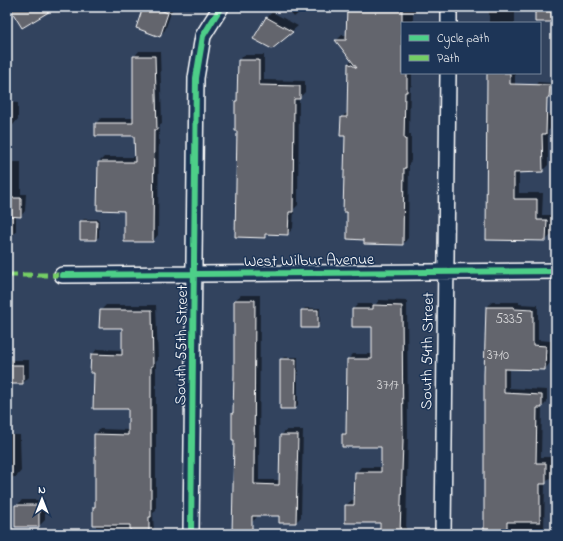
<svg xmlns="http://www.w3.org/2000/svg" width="563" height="541" font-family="'Indie Flower',sans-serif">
<rect width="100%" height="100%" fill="#32435e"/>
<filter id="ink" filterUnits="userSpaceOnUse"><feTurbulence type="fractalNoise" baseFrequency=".025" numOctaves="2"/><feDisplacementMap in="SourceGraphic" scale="8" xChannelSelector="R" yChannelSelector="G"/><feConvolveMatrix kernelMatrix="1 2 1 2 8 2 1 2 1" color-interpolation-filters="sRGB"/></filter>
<g filter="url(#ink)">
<path fill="#0007" d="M 144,7 L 173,7 L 165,30 L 160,35 Z
M 286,7 L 306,7 L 294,17 Z
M 348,7 L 417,7 L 417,10 L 413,14 L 413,23 L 402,23 L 402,73 L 412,73 L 412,85 L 410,87 L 409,134 L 411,134 L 411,161 L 409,163 L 408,238 L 403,244 L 346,135 L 342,117 L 348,112 L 349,63 L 352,60 L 337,40 L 342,35 L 347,35 Z
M 489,7 L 515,7 L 515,23 L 489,23 Z
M 536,7 L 556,7 L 556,17 L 552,21 Z
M 272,12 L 298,26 L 272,48 L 267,18 Z
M 556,31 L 556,59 L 551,59 L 551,36 Z
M 139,51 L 160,51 L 162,124 L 159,126 L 158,235 L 153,241 L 125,210 L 99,162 L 104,157 L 136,157 L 135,135 L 96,123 L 101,118 L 134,118 L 134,57 Z
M 244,55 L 264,55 L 264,80 L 305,81 L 305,92 L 299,98 L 298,205 L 294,209 L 293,228 L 288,234 L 268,233 L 264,237 L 238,130 L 236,101 L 238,99 L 239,60 Z
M 489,73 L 515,73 L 515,113 L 552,114 L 552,127 L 548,131 L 548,165 L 542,171 L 519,172 L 519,193 L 543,193 L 542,215 L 552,215 L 552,234 L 546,240 L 487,239 Z
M 538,82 L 552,83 L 552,94 L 549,97 L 535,85 Z
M 7,102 L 18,103 L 18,119 L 13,125 L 7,125 Z
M 7,162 L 21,162 L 21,194 L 26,194 L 25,211 L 21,216 L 16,216 L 16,231 L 11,237 L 7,237 Z
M 84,219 L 99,219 L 99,237 L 96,239 L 81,221 Z
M 241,295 L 260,295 L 259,480 L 280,480 L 281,435 L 287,430 L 303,430 L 301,517 L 296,522 L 280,515 L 257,515 L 257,517 L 252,522 L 235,439 L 235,300 Z
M 379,300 L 407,301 L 408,435 L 406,534 L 379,534 L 379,522 L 346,505 L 352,500 L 355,500 L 356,473 L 361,467 L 382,467 L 382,446 L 343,446 L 343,434 L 347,430 L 348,359 L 353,354 L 373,354 L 373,326 L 353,309 L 358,304 L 376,304 Z
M 492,302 L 519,302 L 519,304 L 538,305 L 538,340 L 551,341 L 550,363 L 545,369 L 509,368 L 509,388 L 547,390 L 547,402 L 542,407 L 541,457 L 551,457 L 551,477 L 545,483 L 544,534 L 484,534 L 487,307 Z
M 106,305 L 156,305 L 158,360 L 156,362 L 156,511 L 153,513 L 154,534 L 96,534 L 96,524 L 94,524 L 94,507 L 96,505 L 96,447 L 95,447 L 95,434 L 100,429 L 129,430 L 129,408 L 95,372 L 92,355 L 97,349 L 123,350 L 123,327 L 101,310 Z
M 305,308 L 320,308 L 320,324 L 317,327 L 302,311 Z
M 284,357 L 298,357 L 298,406 L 295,408 L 281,360 Z
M 7,360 L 29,360 L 29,377 L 23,383 L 7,383 Z
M 7,435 L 20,435 L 21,471 L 16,477 L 7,477 Z
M 22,500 L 45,500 L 45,520 L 39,526 L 16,506 Z"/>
<path fill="#64656d" stroke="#fff" d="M 9,7 L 57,7 L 22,28 Z
M 143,7 L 152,7 L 168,13 L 160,37 L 136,28 Z
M 347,7 L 402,7 L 402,73 L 407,73 L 407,92 L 405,92 L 404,139 L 406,139 L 406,168 L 404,168 L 403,245 L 364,244 L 364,240 L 347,239 L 347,212 L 343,212 L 345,136 L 340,136 L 341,117 L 347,117 L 348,63 L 357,68 L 335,40 L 346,40 Z
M 535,7 L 552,7 L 552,22 L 535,22 Z
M 266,17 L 293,32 L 272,49 L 253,39 Z
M 133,56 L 155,56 L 157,130 L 154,130 L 153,242 L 124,242 L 124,211 L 97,210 L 98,162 L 135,162 L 134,136 L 95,136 L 95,123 L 133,123 Z
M 238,60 L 259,60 L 259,85 L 300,86 L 300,99 L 294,99 L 293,212 L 289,212 L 288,235 L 265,234 L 265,238 L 235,237 L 237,131 L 235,131 L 235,101 L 237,101 Z
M 487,73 L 510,73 L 510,84 L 550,85 L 549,98 L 547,98 L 546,134 L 542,134 L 543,172 L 514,173 L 514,199 L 537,199 L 537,220 L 547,220 L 546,241 L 486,240 Z
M 7,198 L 21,198 L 21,217 L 7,216 Z
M 80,221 L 97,221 L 96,240 L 80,240 Z
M 234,300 L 255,300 L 254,484 L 279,485 L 280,435 L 298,435 L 296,523 L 279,523 L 279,516 L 252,516 L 252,534 L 232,534 L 234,440 L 232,440 L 232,413 L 233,413 L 234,374 Z
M 373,305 L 402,306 L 403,441 L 400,534 L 380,534 L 380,523 L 345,523 L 345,505 L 354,505 L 355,472 L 381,472 L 381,447 L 342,447 L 342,434 L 346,434 L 347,359 L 372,359 L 372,327 L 352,327 L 352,309 L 373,309 Z
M 486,307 L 514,307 L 514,309 L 533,310 L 533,345 L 546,346 L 545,370 L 504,369 L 504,393 L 542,395 L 542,408 L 537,408 L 536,463 L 546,463 L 546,484 L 540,484 L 540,522 L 507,522 L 507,534 L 484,534 L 484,374 Z
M 100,310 L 152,310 L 153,366 L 151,366 L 151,517 L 149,517 L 149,534 L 130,534 L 130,525 L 93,525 L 93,507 L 95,507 L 95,448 L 94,448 L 94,434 L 128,435 L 128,409 L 93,409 L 94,373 L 90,373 L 91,354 L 122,355 L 122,328 L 99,328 Z
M 301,310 L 318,310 L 318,328 L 301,328 Z
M 280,359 L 296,359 L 295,409 L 280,409 Z
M 7,365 L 23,365 L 23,384 L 7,384 Z
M 15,505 L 39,505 L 39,527 L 15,527 Z"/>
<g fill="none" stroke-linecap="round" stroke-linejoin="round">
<defs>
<path id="street" d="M 449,23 L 449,7
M 62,275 L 556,271
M 191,534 L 196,78 L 203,36 L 221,7
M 443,534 L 448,73"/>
</defs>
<use href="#street" stroke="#fff" stroke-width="18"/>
<use href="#street" stroke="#1d3557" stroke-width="15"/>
<path stroke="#74ce65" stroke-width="5" stroke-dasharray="10 5" stroke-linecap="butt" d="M 7,275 L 62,275"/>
<defs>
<path id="cycleway" d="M 62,275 L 556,271
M 191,534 L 196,78 L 203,36 L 221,7"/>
</defs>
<use href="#cycleway" stroke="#1d3557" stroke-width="8"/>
<use href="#cycleway" stroke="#4dcf88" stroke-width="6"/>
</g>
</g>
<g text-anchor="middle" stroke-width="3" stroke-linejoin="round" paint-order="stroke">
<g font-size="14" fill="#d8d8da">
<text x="509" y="323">5335</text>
<text x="498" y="359">3710</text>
<text x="388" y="389">3717</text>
</g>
<g font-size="16" fill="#fff" stroke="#1d3557">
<text transform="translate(309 259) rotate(-1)" y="6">West Wilbur Avenue</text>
<text transform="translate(180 345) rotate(-89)" y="6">South 55th Street</text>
<text transform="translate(426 351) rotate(-89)" y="6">South 54th Street</text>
</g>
</g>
<rect width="563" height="541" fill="none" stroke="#1d3557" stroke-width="24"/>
<rect x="12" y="12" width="539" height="517" fill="none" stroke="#fff" stroke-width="1.5" filter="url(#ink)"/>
<rect x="401" y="22" width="140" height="52" fill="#1d3557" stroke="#77869a"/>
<rect x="409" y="35" width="20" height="6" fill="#4dcf88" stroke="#77869a"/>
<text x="437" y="42" font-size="12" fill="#ffffff">Cycle path</text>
<rect x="409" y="55" width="20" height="6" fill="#74ce65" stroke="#77869a"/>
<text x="437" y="62" font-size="12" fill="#ffffff">Path</text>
<g transform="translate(42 499)" stroke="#1d3557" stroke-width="3" paint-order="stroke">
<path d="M0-3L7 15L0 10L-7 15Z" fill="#ffffff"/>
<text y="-6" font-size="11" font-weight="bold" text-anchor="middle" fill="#ffffff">N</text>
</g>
</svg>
